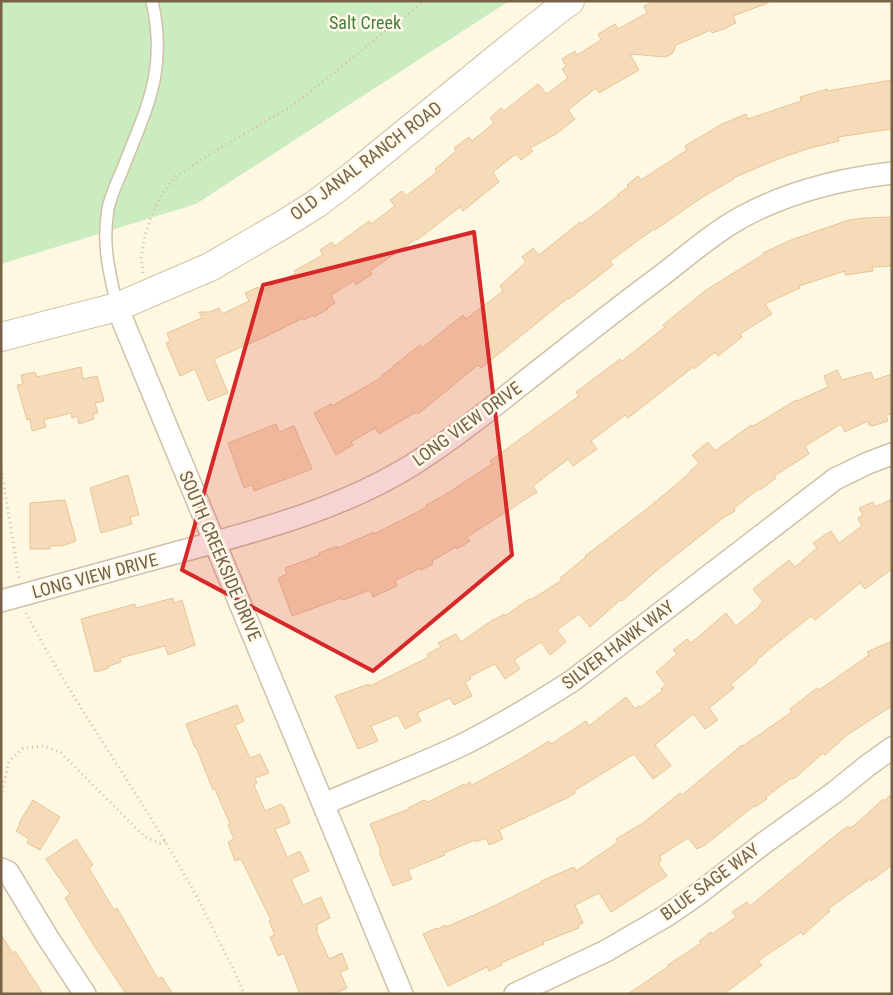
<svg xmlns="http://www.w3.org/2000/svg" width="893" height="995" font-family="'Roboto Condensed',sans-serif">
<rect width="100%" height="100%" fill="#fef8e2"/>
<path fill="#caecc0" d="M 1,1 L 510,1 L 506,3 L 196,204 L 1,264 Z"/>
<path fill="#f5dbb8" stroke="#e9c597" d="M 656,1 L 768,1 L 768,3 L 733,16 L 736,23 L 727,27 L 727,28 L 712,33 L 711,30 L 676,45 L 673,53 L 666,57 L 630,54 L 639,70 L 599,93 L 596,88 L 568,110 L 575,119 L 556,134 L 530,148 L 533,151 L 521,160 L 516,154 L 493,172 L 499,182 L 463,211 L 460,207 L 417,240 L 416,239 L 370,271 L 372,274 L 356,285 L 354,281 L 331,295 L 335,303 L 327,308 L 328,309 L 314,317 L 313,315 L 304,320 L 303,318 L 265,337 L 214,359 L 228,393 L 208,401 L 195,369 L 180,376 L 166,343 L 170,342 L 167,333 L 202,318 L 199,312 L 209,312 L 219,308 L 222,314 L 249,301 L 245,293 L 258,287 L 261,291 L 296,273 L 294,271 L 323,255 L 320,250 L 332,242 L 335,246 L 369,221 L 371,224 L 395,206 L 390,200 L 402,191 L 406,196 L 437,172 L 435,169 L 456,151 L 454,148 L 469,137 L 472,141 L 494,123 L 490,118 L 501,108 L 504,111 L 538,84 L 547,94 L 568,78 L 562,69 L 566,66 L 562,59 L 575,51 L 577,55 L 601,40 L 598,34 L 615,24 L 618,29 L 647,13 L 644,6 Z
M 892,80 L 892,129 L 838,137 L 839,141 L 810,148 L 778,159 L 733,178 L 734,179 L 704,196 L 655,230 L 654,229 L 610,261 L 613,265 L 569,299 L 568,298 L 481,368 L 478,365 L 418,414 L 416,412 L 379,434 L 375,428 L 351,442 L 353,445 L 336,455 L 314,413 L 331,404 L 332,406 L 382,377 L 381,376 L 392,368 L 392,367 L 420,345 L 422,348 L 463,315 L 466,319 L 503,291 L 500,286 L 526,262 L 522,257 L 533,248 L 539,255 L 580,222 L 581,224 L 618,196 L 617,195 L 628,187 L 627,185 L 638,176 L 641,180 L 687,150 L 685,146 L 722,124 L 746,114 L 748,119 L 801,101 L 800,97 L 827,89 L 827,91 Z
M 892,217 L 892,266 L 872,267 L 873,271 L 845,275 L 845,271 L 799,286 L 800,288 L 765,304 L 772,314 L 740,334 L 742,337 L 718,356 L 715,352 L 694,369 L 693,367 L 688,371 L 628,418 L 625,415 L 591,441 L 597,449 L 573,466 L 568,459 L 533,486 L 537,492 L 467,537 L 470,541 L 457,549 L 456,547 L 432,561 L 433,564 L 421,570 L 420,568 L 395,581 L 397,586 L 373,597 L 370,590 L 343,600 L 342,598 L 292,616 L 278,578 L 287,574 L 285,568 L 320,555 L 319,553 L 337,546 L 338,548 L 374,532 L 374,534 L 427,507 L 426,505 L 443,496 L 492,464 L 490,461 L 579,396 L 576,392 L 620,359 L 622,361 L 665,327 L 663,325 L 706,290 L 764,254 L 763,253 L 791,240 L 849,220 L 864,218 Z
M 81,367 L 83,379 L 97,376 L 104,401 L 95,403 L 98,413 L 93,414 L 94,419 L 79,424 L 77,416 L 72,418 L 71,413 L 44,420 L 46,427 L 32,431 L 30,419 L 27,420 L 17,385 L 23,384 L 21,375 L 35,372 L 37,377 Z
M 837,370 L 842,380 L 871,372 L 874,380 L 892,374 L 892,414 L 886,415 L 888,421 L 872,426 L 869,425 L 868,421 L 845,432 L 841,424 L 805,446 L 809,454 L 774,476 L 776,478 L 760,490 L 759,489 L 734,508 L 735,511 L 723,518 L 656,571 L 622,601 L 620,600 L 590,627 L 579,614 L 557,630 L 566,642 L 550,655 L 541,642 L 514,660 L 520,669 L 505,679 L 495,664 L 469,677 L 471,679 L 465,682 L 472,696 L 454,705 L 450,698 L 417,713 L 421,721 L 405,729 L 398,715 L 371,726 L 378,741 L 358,749 L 335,696 L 369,684 L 370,686 L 429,657 L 427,654 L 441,647 L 438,643 L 456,634 L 461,642 L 494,619 L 494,620 L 504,614 L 505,616 L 529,599 L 530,600 L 537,596 L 562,580 L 560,578 L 586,557 L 585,556 L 648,508 L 691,472 L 690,471 L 699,463 L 692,455 L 708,442 L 715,451 L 751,425 L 752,426 L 755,425 L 796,400 L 797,401 L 828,387 L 824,376 Z
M 276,424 L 279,432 L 294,426 L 312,469 L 254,491 L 252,485 L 244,488 L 228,443 Z
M 128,475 L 139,515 L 130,517 L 132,524 L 101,533 L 90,488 Z
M 892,499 L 892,569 L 865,589 L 860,583 L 815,620 L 811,616 L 772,647 L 756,661 L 757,662 L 731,684 L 734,688 L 709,708 L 718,720 L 705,729 L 693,714 L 655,745 L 671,766 L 653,779 L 634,754 L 574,791 L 575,793 L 567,798 L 499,830 L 503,839 L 489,845 L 486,838 L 476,842 L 475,840 L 444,853 L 445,855 L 408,870 L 412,879 L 393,886 L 379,852 L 381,851 L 370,824 L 409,809 L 408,808 L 424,800 L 428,802 L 464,784 L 464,786 L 470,782 L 472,785 L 520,759 L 549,741 L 551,744 L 586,721 L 589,726 L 626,697 L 635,709 L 639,706 L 641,707 L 663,690 L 661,689 L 666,685 L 656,672 L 677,654 L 673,650 L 687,639 L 691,643 L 726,613 L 736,626 L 760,606 L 759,605 L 763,602 L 753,589 L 789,560 L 795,567 L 817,548 L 813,543 L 826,534 L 831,531 L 839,543 L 862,526 L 858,518 L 863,515 L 859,508 L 873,502 L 875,507 Z
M 65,500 L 76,541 L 62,546 L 50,546 L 50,549 L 30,549 L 30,503 Z
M 173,598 L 174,603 L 182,600 L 195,645 L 168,655 L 165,646 L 120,658 L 121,662 L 109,666 L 109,668 L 95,672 L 81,619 L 135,604 L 136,608 Z
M 892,641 L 892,706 L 847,735 L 825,755 L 823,753 L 795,778 L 790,779 L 766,797 L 767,799 L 755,807 L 754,806 L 705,845 L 697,849 L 688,838 L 660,856 L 661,861 L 658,863 L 667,876 L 611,912 L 599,893 L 575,905 L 583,923 L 578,926 L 579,928 L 543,942 L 544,944 L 501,963 L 502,965 L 489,971 L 487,967 L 448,986 L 423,934 L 437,928 L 438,929 L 445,925 L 446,927 L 490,908 L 542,882 L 541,881 L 574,867 L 576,871 L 618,842 L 616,839 L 643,823 L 680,793 L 682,795 L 742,745 L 743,746 L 750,741 L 792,712 L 790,709 L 817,688 L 819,690 L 869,655 L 867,652 Z
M 237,705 L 244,721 L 235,725 L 250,758 L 260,754 L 269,773 L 255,778 L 257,783 L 254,785 L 265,811 L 281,804 L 284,807 L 290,823 L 275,829 L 287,857 L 300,851 L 309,871 L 291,879 L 303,905 L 321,897 L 330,918 L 316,925 L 318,929 L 316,930 L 329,959 L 342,953 L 348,969 L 340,972 L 347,988 L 333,994 L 300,994 L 284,953 L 278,956 L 270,937 L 275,935 L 269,921 L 271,920 L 241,859 L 235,861 L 228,842 L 234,839 L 228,825 L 230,824 L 215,789 L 213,790 L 196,747 L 195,748 L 186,724 Z
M 892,794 L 892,865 L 871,881 L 870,879 L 828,909 L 830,911 L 803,935 L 801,932 L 758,961 L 762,965 L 724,994 L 628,994 L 669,966 L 668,965 L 701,943 L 699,941 L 711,932 L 712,934 L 736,917 L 732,912 L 747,902 L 750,906 L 836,835 L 848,826 L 849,828 L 855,825 L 883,799 L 884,801 Z
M 33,800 L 60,817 L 40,850 L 27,843 L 29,839 L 16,831 L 20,824 L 19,823 Z
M 76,839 L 93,865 L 89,868 L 114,910 L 117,908 L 158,979 L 162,977 L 173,994 L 126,994 L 93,944 L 65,898 L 70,894 L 46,859 Z
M 1,935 L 13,953 L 15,951 L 43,994 L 1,994 Z"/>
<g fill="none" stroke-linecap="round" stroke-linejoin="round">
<defs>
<path id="lane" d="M 117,306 C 109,271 102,245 108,209 C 111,193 120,177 125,163 C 149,103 167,67 152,1"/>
<path id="street" d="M 117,307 L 402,994
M 1,601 C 53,587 105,572 157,558 C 244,534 335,513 412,465 C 455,438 494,406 533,375 C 574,343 615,310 657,279 C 685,258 711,234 742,217 C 788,192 841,179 892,173
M 324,804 C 370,784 417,766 462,745 C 500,726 536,704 572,681 L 835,479 L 868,463 L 892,454
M 1,869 L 8,872 L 48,938 L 85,994
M 515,994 L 606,951 L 666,916 L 698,894 L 764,843 L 835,792 L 867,766 L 892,748"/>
<path id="secondary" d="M 1,337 L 117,307 L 210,267 L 284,224 L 316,204 L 349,179 L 506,51 L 560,8 L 570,1"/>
</defs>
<use href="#lane" stroke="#d0c0a8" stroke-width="14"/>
<use href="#street" stroke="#d0c0a8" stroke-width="24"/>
<use href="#secondary" stroke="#d3c2a5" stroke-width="30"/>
<path stroke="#dabf9b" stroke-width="3" stroke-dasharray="1 4" stroke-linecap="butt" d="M 143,273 L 141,258 L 145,235 L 150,220 L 161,195 L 175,177 L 215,151 L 292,106 L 424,1
M 1,468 L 19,578
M 26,613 C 85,725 164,825 218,939 C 227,957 237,975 244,994
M 1,797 L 9,761 L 23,748 L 44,746 L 61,753 L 145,837 L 160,843 L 166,841"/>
<use href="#lane" stroke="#fff" stroke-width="11"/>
<use href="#street" stroke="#fff" stroke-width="21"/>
<use href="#secondary" stroke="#fff" stroke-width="28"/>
</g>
<path fill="#d62828" fill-opacity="0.2" stroke="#d62828" stroke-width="4" stroke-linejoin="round" d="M 474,232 L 512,555 L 373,671 L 182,570 L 263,285 Z"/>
<g text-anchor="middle" stroke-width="5" stroke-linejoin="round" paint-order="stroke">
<g font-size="18" fill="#457e3e" stroke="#fffaea">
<text x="365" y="29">Salt Creek</text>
</g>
<g font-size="18" fill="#776147" stroke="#fffaea">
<text transform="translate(366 161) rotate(-37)" y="6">OLD JANAL RANCH ROAD</text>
<text transform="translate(467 424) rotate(-36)" y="6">LONG VIEW DRIVE</text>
<text transform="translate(220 556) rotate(67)" y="6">SOUTH CREEKSIDE DRIVE</text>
<text transform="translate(95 576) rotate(-15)" y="6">LONG VIEW DRIVE</text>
<text transform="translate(618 645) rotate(-37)" y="6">SILVER HAWK WAY</text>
<text transform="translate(710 882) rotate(-36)" y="6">BLUE SAGE WAY</text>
</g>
</g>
<rect width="893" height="995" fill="none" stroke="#776147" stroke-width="5"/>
</svg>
